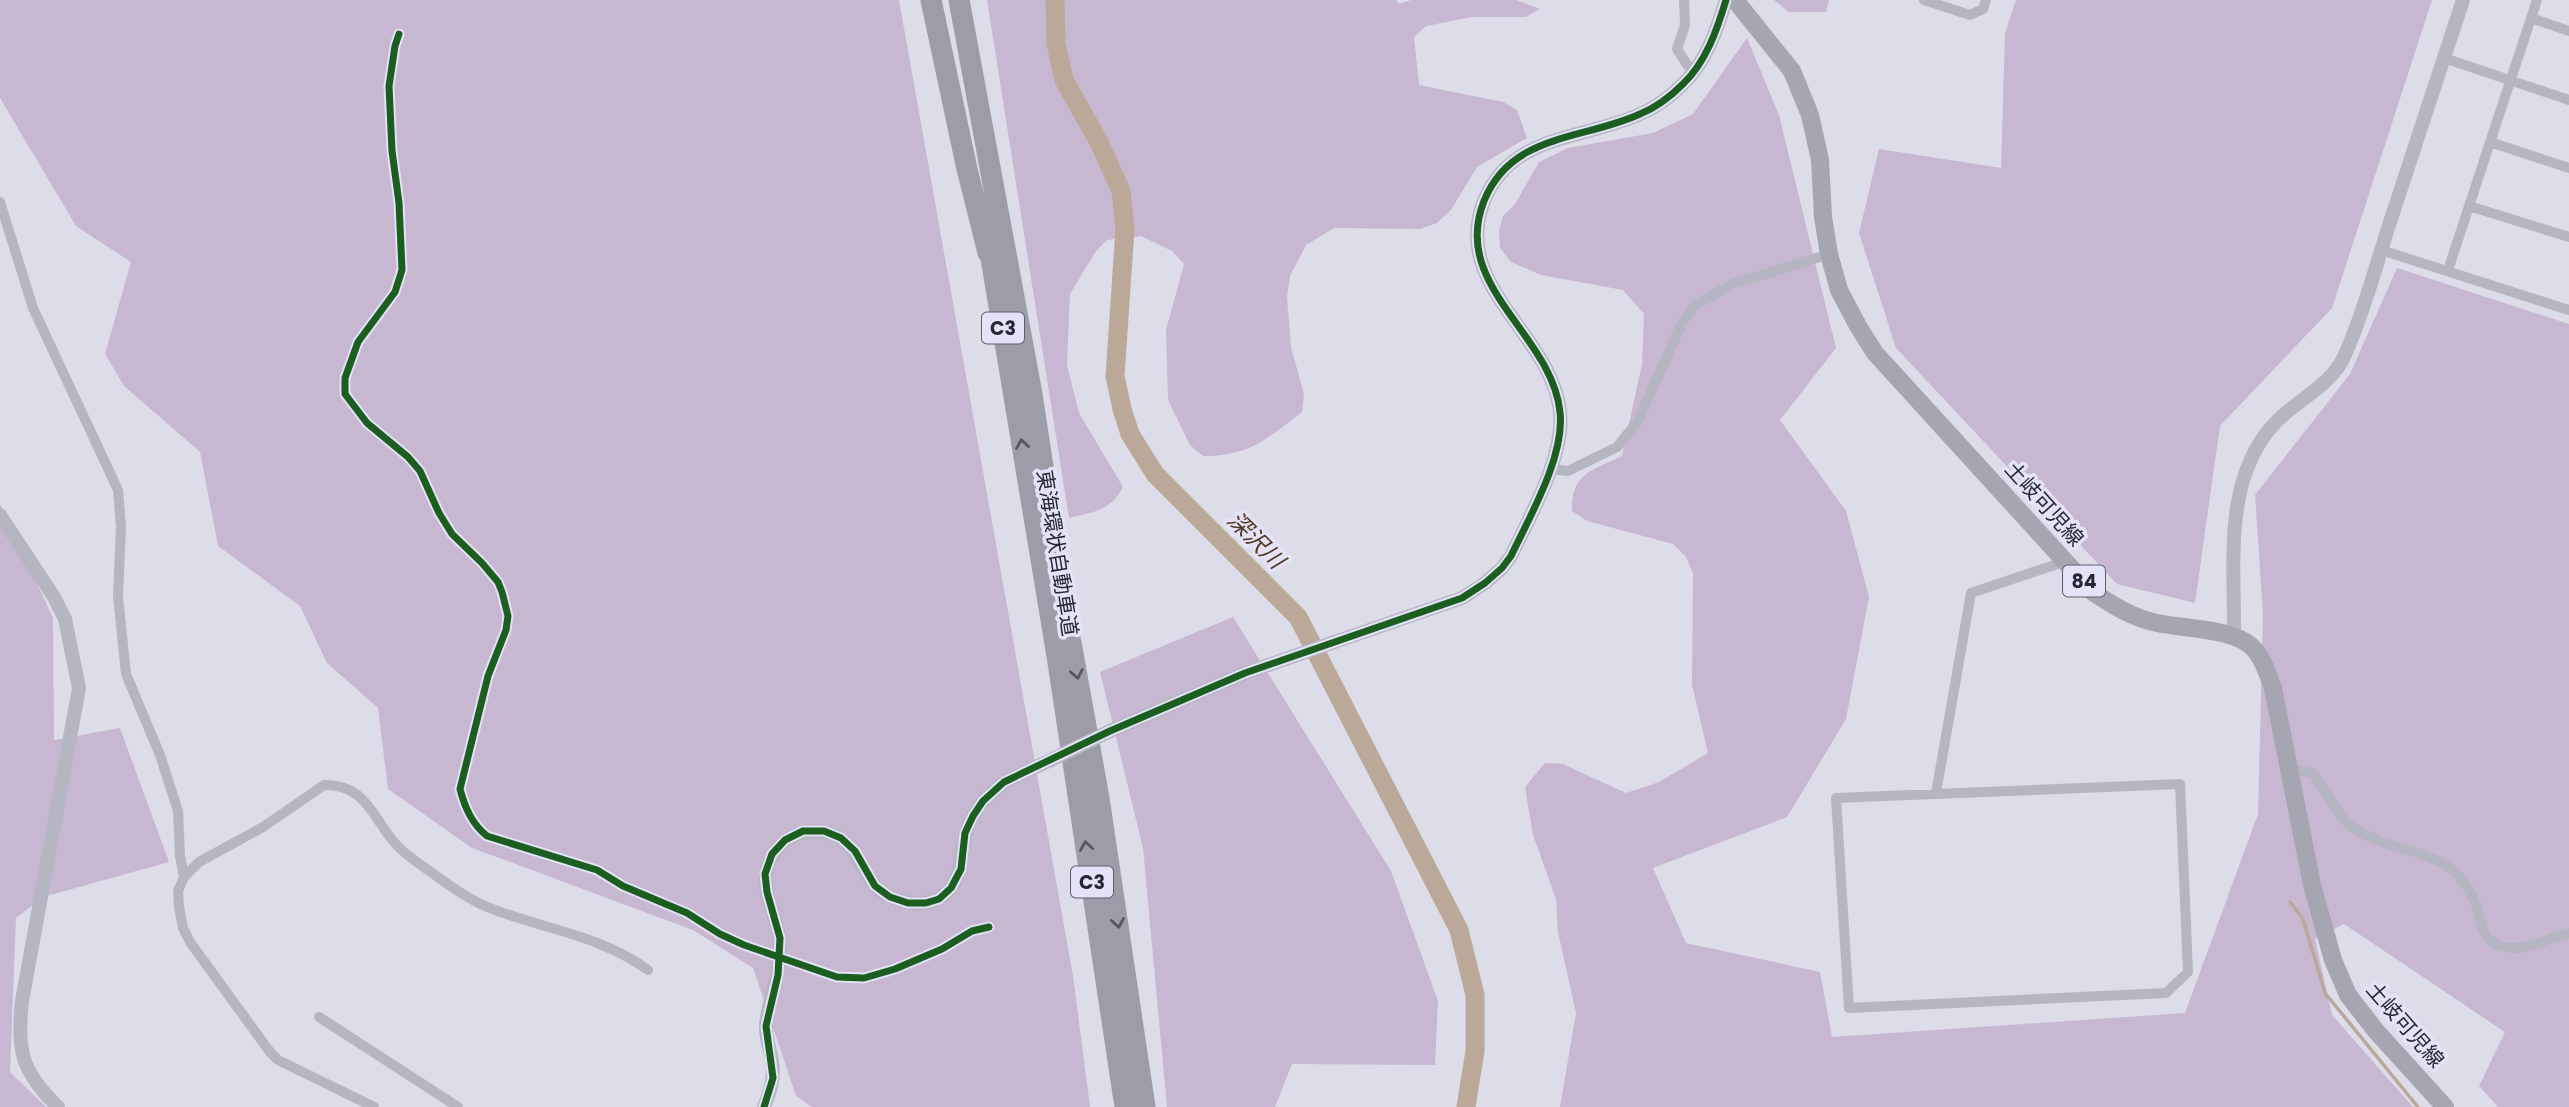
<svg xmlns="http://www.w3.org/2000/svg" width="2569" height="1107" font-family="Poppins,'Noto Sans JP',sans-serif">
<rect width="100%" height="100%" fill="#dddde9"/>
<path fill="#c8b7d1" d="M 0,0 L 899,0 L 1073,976 L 1090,1107 L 812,1107 L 796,1096 L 753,968 L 693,930 L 472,848 L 388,789 L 378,708 L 327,663 L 300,606 L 218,546 L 200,452 L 124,386 L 105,354 L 131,262 L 76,226 L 0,98 Z
M 987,0 L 1396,0 L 1399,4 L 1411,0 L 1516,0 L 1540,9 L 1526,17 L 1472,17 L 1426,26 L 1414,37 L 1419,85 L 1503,102 L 1517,110 L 1527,138 L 1477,167 L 1451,210 L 1437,223 L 1420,229 L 1334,228 L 1306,245 L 1290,276 L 1287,297 L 1291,347 L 1304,394 L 1302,412 C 1267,439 1249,456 1203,456 L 1190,445 L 1168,400 L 1166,330 L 1184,264 L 1172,251 L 1141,236 L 1107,240 L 1096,251 L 1070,294 L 1067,365 L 1079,413 L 1123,487 C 1111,511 1093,512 1069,518 Z
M 1774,0 L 1829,0 L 1826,12 L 1789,12 Z
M 2016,0 L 2432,0 L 2332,308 L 2220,426 L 2195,603 L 2117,584 L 1896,348 L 1859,233 L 1879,149 L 2001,168 L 2005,33 Z
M 1747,38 L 1779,115 L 1836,348 L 1780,420 L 1846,511 L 1869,597 L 1846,719 L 1787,817 L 1653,868 L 1686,943 L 1820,972 L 1832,1037 L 2185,1013 L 2258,814 L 2263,615 L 2255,495 L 2350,374 L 2397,268 L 2569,324 L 2569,1107 L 2498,1107 L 2479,1086 L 2505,1032 L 2344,924 L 2315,939 L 2332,1015 L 2413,1107 L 1560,1107 L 1576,1013 L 1558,932 L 1556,899 L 1533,835 L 1525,787 L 1545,763 L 1563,764 L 1626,793 L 1659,782 L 1708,753 L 1692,685 L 1693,573 L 1686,557 L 1673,544 L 1587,521 L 1572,511 C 1571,473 1593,470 1622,456 L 1642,364 L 1644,314 L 1623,290 L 1541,275 L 1511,262 L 1500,248 L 1499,231 L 1503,216 L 1515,204 L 1539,162 L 1568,148 L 1653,133 L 1693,114 Z
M 0,504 L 53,618 L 54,740 L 120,728 L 169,862 L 43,897 L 16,918 L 10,1072 L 46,1107 L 0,1107 Z
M 1233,617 L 1391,871 L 1438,1001 L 1435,1065 L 1292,1064 L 1275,1107 L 1167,1107 L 1143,848 L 1100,672 Z"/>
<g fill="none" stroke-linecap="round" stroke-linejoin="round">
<path stroke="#baa999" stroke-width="3.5" d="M 2290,902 L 2303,919 L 2325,993 L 2418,1107"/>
<path stroke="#baa999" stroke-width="19" d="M 1055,0 L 1056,44 L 1064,80 L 1099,142 L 1121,191 L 1125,229 L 1115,376 L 1122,409 L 1130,434 L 1155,474 L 1298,617 L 1459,930 L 1475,995 L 1475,1051 L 1466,1107"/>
<path stroke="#b6b6c2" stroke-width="10" d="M 1684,0 L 1685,25 L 1677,49 L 1688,66 L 1697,68
M 1924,0 L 1970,15 L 1983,9 L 1986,0
M 2531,18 L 2569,31
M 399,34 L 395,46 L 389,86 L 392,151 L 399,203 L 402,270 L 395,292 L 358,342 L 345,378 L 345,394 L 367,423 L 408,457 L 420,471 L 439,513 L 452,534 L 482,563 L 498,582 L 502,592 L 508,616 L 506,630 L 488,676 L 460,789 C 465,808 472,824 487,836 L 597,870 L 623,886 L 687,913 L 720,934 L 744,945 L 837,977 L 864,978 L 895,969 L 942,949 L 972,931 L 989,927
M 2444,58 L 2569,100
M 2490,142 L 2569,168
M 0,202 L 33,308 L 118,490 L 121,527 L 118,596 L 126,674 L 160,755 L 178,811 L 180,856 L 184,877
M 2469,206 L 2569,237
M 2381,250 L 2569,310
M 2448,270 L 2537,0
M 1551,469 L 1568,471 L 1617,447 L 1638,421 L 1681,325 L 1695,305 L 1733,284 L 1829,254
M 2290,769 L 2312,773 C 2324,788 2333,807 2346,821 C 2372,848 2423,847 2452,870 C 2464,880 2473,895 2478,910 C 2482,924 2481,937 2497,945 C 2521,955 2546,938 2569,933
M 2180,784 L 2188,972 L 2166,993 L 1849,1008 L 1836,798 Z
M 1936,793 L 1971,593 L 2066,561
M 319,1017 L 458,1107
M 374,1107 L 278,1060 L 270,1052 L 190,942 L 183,928 L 179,907 L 178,891 L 184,877 L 199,862 L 263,827 L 324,785 C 365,784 372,816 394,842 C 404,854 418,863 431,872 C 450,886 472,902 495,910 C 546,929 603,937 648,970"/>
<path stroke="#b6b6c2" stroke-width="14" d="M 0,515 L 54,597 L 65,619 L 79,688 L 22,1001 C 17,1051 21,1071 58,1107
M 2234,635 C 2235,565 2222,478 2276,422 C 2296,401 2331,385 2344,357 C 2363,314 2376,266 2390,222 C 2415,148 2439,74 2463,0
M 1110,731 L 1245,673 L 1462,598 L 1485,583 L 1502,568 L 1511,556 C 1530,516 1565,456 1560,412 C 1552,334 1450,286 1484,201 C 1511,133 1584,140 1640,114 C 1655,108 1671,96 1683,84 C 1706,62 1717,30 1726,0
M 764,1107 C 770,1092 775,1078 772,1061 C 770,1049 765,1036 766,1024 C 770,994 783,967 779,936 C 776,915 763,895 766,874 C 769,851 789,832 812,831 C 855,831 853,861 875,886 C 890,902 920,909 939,898 C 964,884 959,856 966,832 C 969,821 976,809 984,800 C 1002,780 1027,771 1051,760"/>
<path stroke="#a5a6b1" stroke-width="18" d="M 1735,0 L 1792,71 L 1810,115 L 1820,160 L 1823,217 L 1829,254 L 1839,290 L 1858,326 L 1875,353 L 2094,593 C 2114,606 2133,618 2157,623 C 2185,629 2236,628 2254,649 C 2264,660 2268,675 2273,688 L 2312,885 L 2333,960 L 2348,995 L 2376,1031 L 2445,1107"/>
<path stroke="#9c9da8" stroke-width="21" d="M 931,0 L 967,169 L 988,253
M 959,0 L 1032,394 L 1063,598 L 1099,798 L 1145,1107
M 988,240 L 1057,656 L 1125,1107"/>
<path stroke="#b6b6c2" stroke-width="14" d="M 1051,760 L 1110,731"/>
<defs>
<path id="cycleway" d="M 399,34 L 395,46 L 389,86 L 392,151 L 399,203 L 402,270 L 395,292 L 358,342 L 345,378 L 345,394 L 367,423 L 408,457 L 420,471 L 439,513 L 452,534 L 482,563 L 498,582 L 502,592 L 508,616 L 506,630 L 488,676 L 460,789 C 465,808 472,824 487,836 L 597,870 L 623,886 L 687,913 L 720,934 L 744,945 L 837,977 L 864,978 L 895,969 L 942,949 L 972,931 L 989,927
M 764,1107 L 773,1078 L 766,1026 L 778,975 L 780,938 L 767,892 L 765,874 L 772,854 L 785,840 L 803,831 L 824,831 L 841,838 L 855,851 L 875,886 L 890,897 L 908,903 L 926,903 L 939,899 L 951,888 L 961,869 L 965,833 L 973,816 L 983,801 L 1004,782 L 1110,731 L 1245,673 L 1462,598 L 1485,583 L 1502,568 L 1511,556 C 1530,516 1565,456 1560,412 C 1552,334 1450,286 1484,201 C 1511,133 1584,140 1640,114 C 1655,108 1671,96 1683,84 C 1706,62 1717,30 1726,0"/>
</defs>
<use href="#cycleway" stroke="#e3e2f7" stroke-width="11"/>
<use href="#cycleway" stroke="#1b5e20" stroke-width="7"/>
</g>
<defs><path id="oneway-chevron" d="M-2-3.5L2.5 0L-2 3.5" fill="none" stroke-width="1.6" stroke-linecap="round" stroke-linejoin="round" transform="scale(1.75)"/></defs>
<g stroke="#555661">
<use href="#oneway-chevron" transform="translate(1022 444) rotate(-99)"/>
<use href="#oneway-chevron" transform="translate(1077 674) rotate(79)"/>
<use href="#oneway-chevron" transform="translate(1086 846) rotate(-99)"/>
<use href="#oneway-chevron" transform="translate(1118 923) rotate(81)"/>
</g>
<g text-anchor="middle" stroke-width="7" stroke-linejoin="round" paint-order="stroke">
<g fill="#e3e2f7" stroke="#5e5f6d" stroke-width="2">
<rect x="982" y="312.5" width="42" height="31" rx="5"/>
<rect x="2063" y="565.5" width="42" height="31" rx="5"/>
<rect x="1071" y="866.5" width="42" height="31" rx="5"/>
</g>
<g font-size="19" font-weight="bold" fill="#252732">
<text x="1003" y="335">C3</text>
<text x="2084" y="588">84</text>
<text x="1092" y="889">C3</text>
</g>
<g font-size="21" fill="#252732" stroke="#e3e2f7">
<text transform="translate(2044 504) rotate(48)" y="7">土岐可児線</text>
<text transform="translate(1057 553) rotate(81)" y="7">東海環状自動車道</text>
<text transform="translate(2405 1025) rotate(49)" y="7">土岐可児線</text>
</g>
<g font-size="23" font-style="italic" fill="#513a1d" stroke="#e3e2f7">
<text transform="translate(1256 540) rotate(45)" y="8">深沢川</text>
</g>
</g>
</svg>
